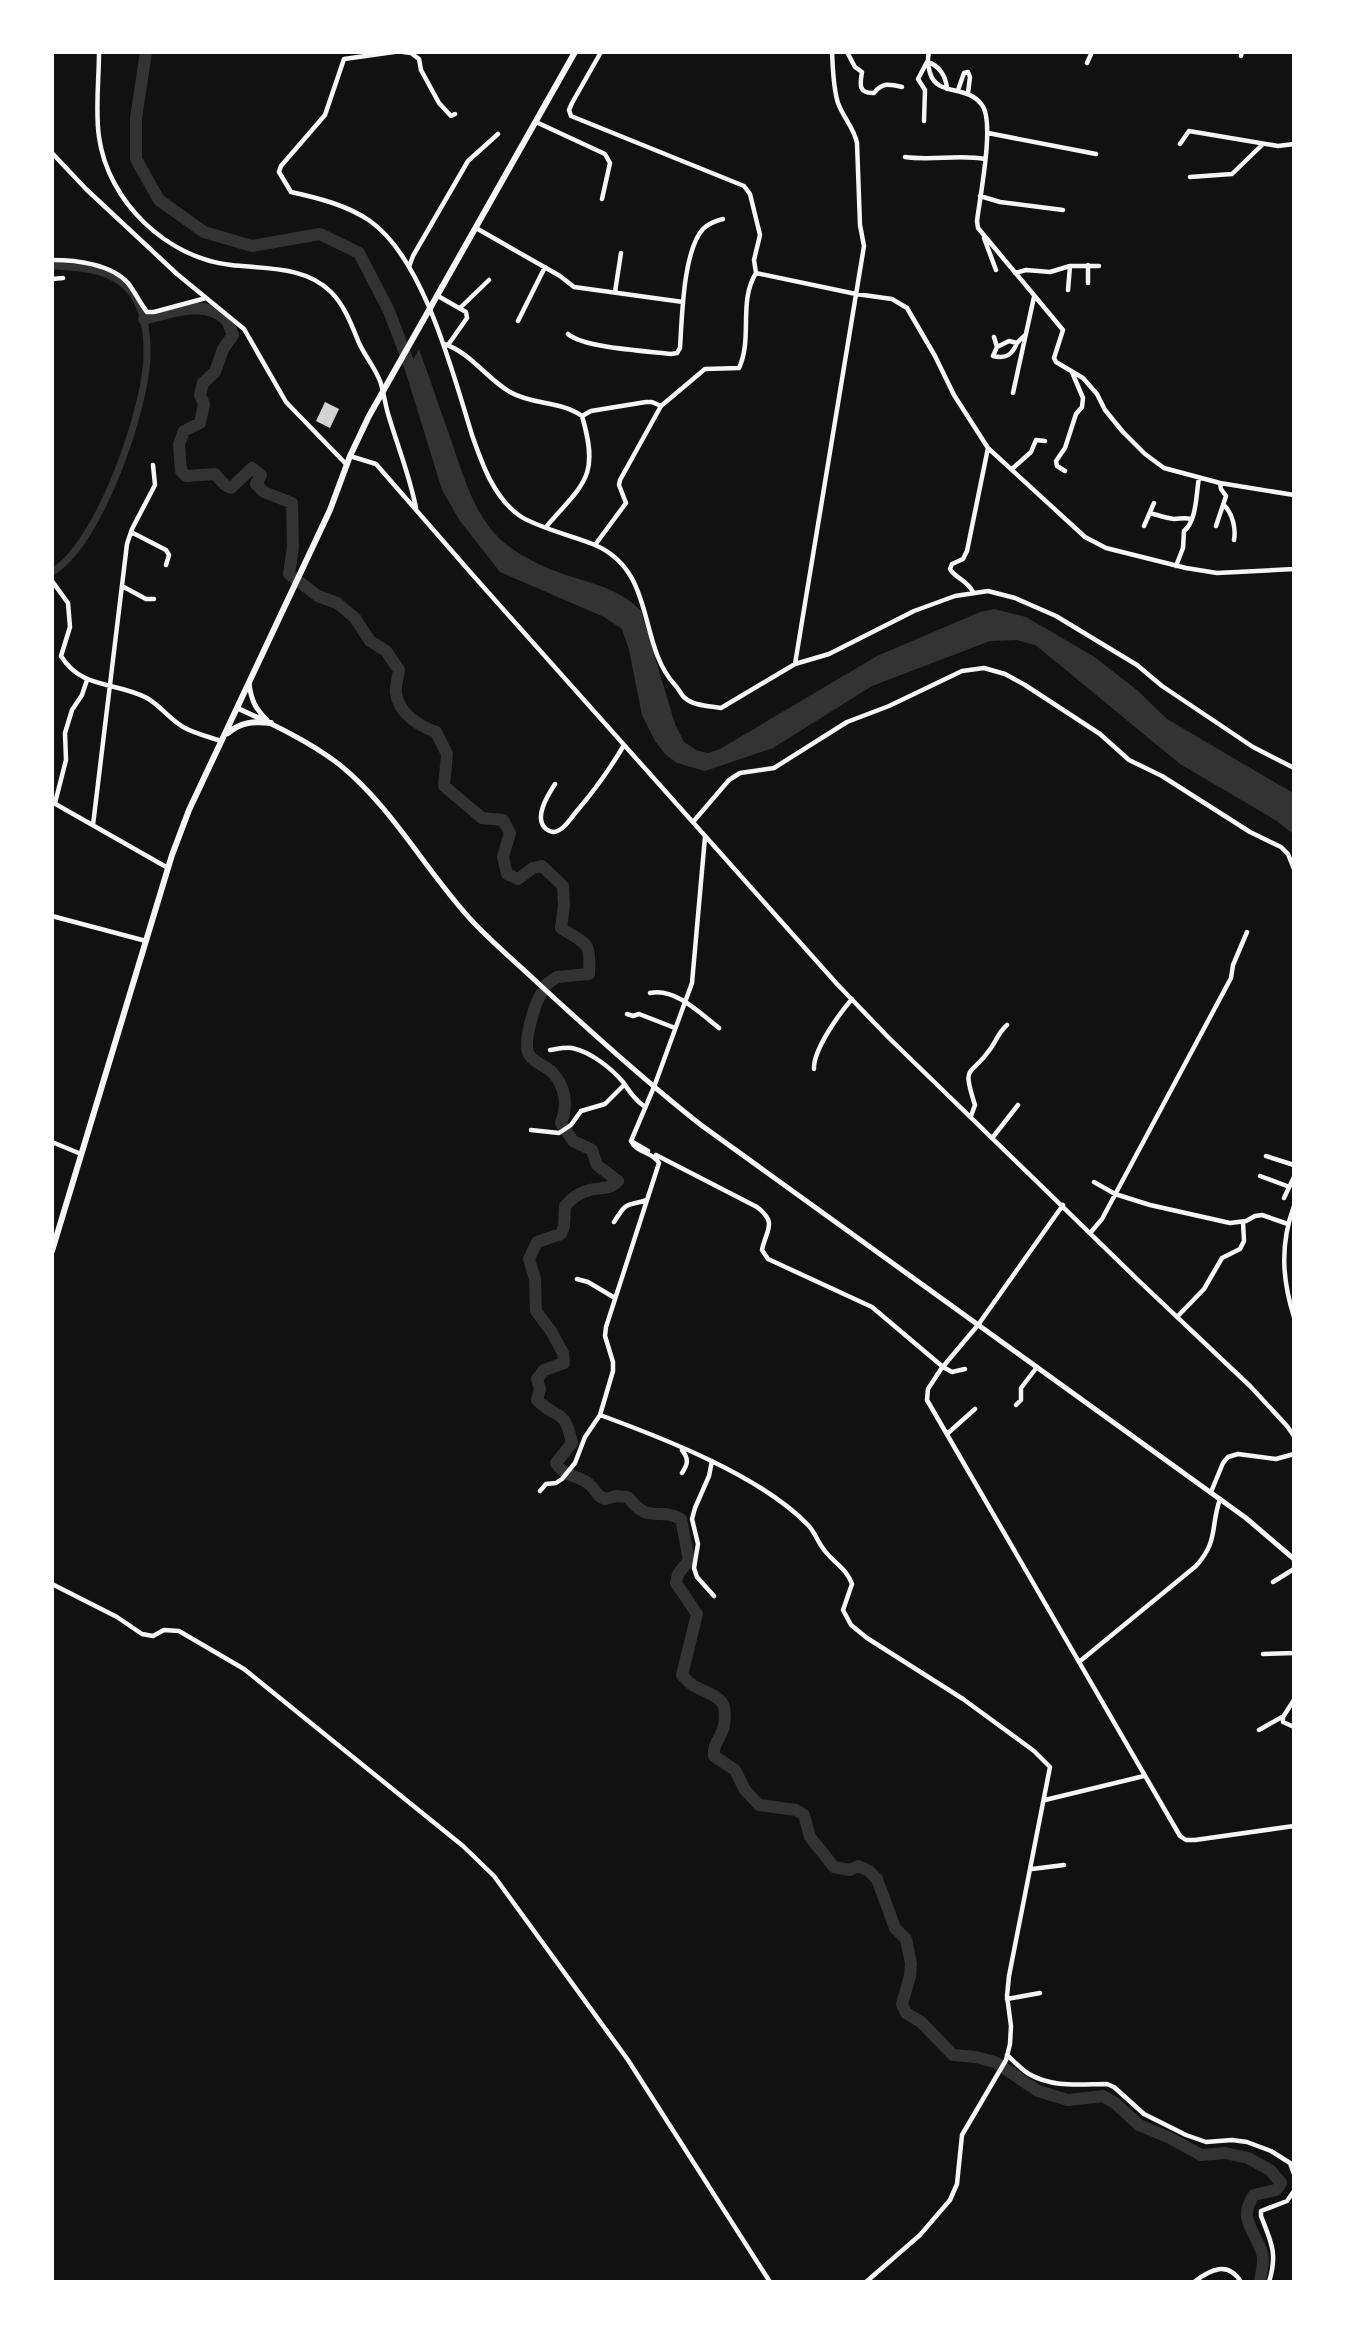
<svg xmlns="http://www.w3.org/2000/svg" width="1346" height="2334" font-family="Montserrat,sans-serif">
<rect width="100%" height="100%" fill="#111"/>
<path fill="#333" d="M 419,349 C 430,379 440,409 451,440 C 463,474 473,513 500,539 C 513,551 530,560 545,567 C 576,581 618,585 641,611 L 675,724 L 684,742 L 696,750 L 708,753 L 720,749 L 877,656 L 980,612 L 994,609 L 1026,617 L 1093,656 L 1137,690 L 1167,719 L 1293,793 L 1293,834 L 1277,821 L 1180,764 L 1044,652 L 1035,645 L 1016,640 L 990,641 L 872,686 L 773,748 L 705,771 L 677,763 L 665,754 L 655,741 L 642,715 L 629,650 L 622,629 L 604,617 L 500,572 L 460,521 L 442,490 L 406,373 Z"/>
<g fill="none" stroke-linecap="round" stroke-linejoin="round">
<path stroke="#333" stroke-width="7" d="M 52,266 C 82,267 115,269 134,296 C 144,312 147,333 147,352 C 148,404 99,546 52,572"/>
<path stroke="#333" stroke-width="12" d="M 146,52 L 136,118 L 136,159 L 159,200 L 204,232 L 252,246 L 320,234 L 359,253 L 389,311 L 415,380
M 144,319 C 167,313 207,298 226,320 C 229,323 231,331 233,335 L 223,349 L 215,372 L 203,383 L 200,395 L 204,404 L 200,423 L 184,431 L 179,444 L 181,471 L 186,476 L 215,474 L 225,485 L 231,488 L 252,468 L 261,475 L 256,484 L 264,492 L 292,503 L 293,547 L 289,574 L 318,596 L 337,603 L 355,618 L 370,641 L 386,651 L 399,670 C 398,677 395,687 396,693 C 398,713 419,726 436,732 L 447,754 L 444,786 L 482,818 L 503,820 L 510,833 L 503,857 L 507,874 L 518,879 L 533,868 L 542,866 L 563,886 L 564,906 L 561,928 C 586,945 591,939 589,974 L 557,977 L 547,984
M 541,994 C 535,1004 521,1046 530,1056 C 535,1063 546,1066 552,1072 C 566,1087 568,1106 561,1123 L 573,1141 L 592,1150 L 597,1165 L 618,1181 C 610,1190 601,1187 590,1190 C 580,1192 572,1198 565,1206 L 564,1226 L 561,1234 L 537,1242 L 529,1259 L 535,1279 L 536,1311 L 551,1331 L 563,1353 L 564,1363 L 544,1370 L 537,1379 L 540,1389 L 537,1400 C 558,1421 564,1406 572,1443 L 556,1463 C 565,1478 577,1474 589,1484 C 597,1490 595,1496 605,1499 L 616,1496 L 628,1497 C 650,1526 657,1506 681,1519 L 689,1560 L 678,1574 L 676,1583 L 697,1614 L 682,1675 C 686,1679 690,1684 694,1686 C 714,1697 729,1696 724,1725 C 722,1738 713,1741 714,1756 L 735,1770 L 745,1790 L 759,1805 L 796,1810 L 804,1815 L 810,1837 L 834,1867 L 850,1870 L 858,1866 L 869,1871 L 877,1879 L 895,1928 L 906,1939 L 911,1963 L 910,1976 L 902,2004 L 906,2013 L 921,2022 L 953,2055 L 976,2057 L 995,2062 L 1038,2091 L 1068,2100 L 1103,2096 L 1115,2103 L 1139,2125 L 1170,2138 L 1201,2155 L 1225,2153 L 1248,2158 L 1270,2170 L 1281,2183 L 1276,2190 L 1254,2195 C 1237,2219 1255,2230 1262,2253 C 1265,2261 1261,2273 1260,2282"/>
</g>
<path fill="#d3d3d3" d="M 325,402 L 339,409 L 330,428 L 316,421 Z"/>
<g fill="none" stroke-linecap="round" stroke-linejoin="round">
<path stroke="#f5f5f5" stroke-width="4.5" d="M 99,52 C 99,81 95,110 99,137 C 108,202 167,258 231,265 C 266,269 305,266 331,292 C 345,306 352,326 359,343 C 365,356 375,368 380,381 C 384,392 385,405 389,417 C 398,447 410,477 416,508
M 394,52 L 344,59 L 325,115 L 281,166 L 279,172 L 291,192 C 318,198 347,205 370,221 C 424,259 453,374 472,435 C 482,464 494,498 520,516 C 538,528 574,536 595,545 C 657,572 637,644 675,685 C 679,689 681,695 685,698 C 694,706 710,706 721,708 L 795,664 L 829,654 L 914,611 L 955,596 L 988,591 L 1015,598 L 1056,616 L 1137,665 L 1162,686 L 1253,747 L 1294,768
M 403,52 L 411,53 L 419,59 L 421,70 L 439,103 L 451,116 L 455,114
M 847,52 L 855,67 L 862,72 C 860,84 858,94 874,93 C 882,82 890,84 902,87
M 929,52 C 927,61 928,65 930,73 C 937,97 967,84 982,105 C 995,122 980,196 977,221 L 978,228 L 1063,330 L 1054,358 L 1056,362 L 1083,378 L 1097,394 L 1105,410 L 1123,432 L 1145,454 L 1164,468 L 1220,483 L 1294,495
M 1241,56 L 1242,52
M 1087,63 L 1092,52
M 968,72 L 970,77 L 968,93
M 958,90 L 964,73 L 968,72
M 924,121 L 925,90 L 918,79 L 927,62 C 939,65 946,76 947,89
M 536,122 L 605,154 L 610,163 L 602,199
M 988,133 L 1096,154
M 1180,144 L 1189,131 L 1278,146 L 1294,144
M 52,153 L 86,189 L 177,274 L 244,329 L 286,402 L 346,464
M 905,157 C 932,161 959,154 985,159
M 1190,177 L 1232,174 L 1262,145
M 980,196 L 1000,202 L 1063,210
M 476,228 L 560,276 L 574,287 L 683,302
M 984,238 L 996,270
M 52,260 C 76,260 111,264 128,283 C 135,292 140,303 147,312 L 154,312 L 206,298
M 409,267 L 413,256 L 468,161 L 498,134
M 756,273 L 856,294 L 892,299 L 907,308 L 935,356 L 954,395 L 988,448 L 1085,537 L 1106,548 L 1186,568 L 1217,573 L 1294,569
M 1015,273 L 1026,270 L 1050,272 L 1070,266 L 1099,266
M 52,279 L 63,278
M 1088,283 L 1088,265
M 1068,290 L 1070,266
M 615,292 L 621,253
M 438,296 L 466,312 L 467,318 L 448,345
M 460,308 L 489,280
M 518,321 L 545,267
M 568,334 C 584,348 647,351 671,354 L 677,353 L 680,348 C 682,318 683,251 703,229 C 708,224 715,221 723,219
M 994,337 L 997,347 L 993,356 C 1006,359 1012,355 1017,343
M 444,344 C 470,352 486,378 510,392 C 532,405 561,401 582,416 C 600,477 584,483 546,527
M 997,347 L 1009,341 L 1017,343 L 1024,336
M 1013,393 L 1034,297
M 582,416 L 591,411 L 646,402 L 652,402 L 661,406
M 350,456 L 376,464 L 471,573 L 837,984 L 888,1037 L 1139,1281 L 1250,1386 L 1287,1426 L 1294,1436
M 1012,469 L 1031,452 L 1036,440 L 1045,441
M 1065,471 L 1057,466 L 1056,461 L 1065,448 L 1076,414 L 1082,407 L 1083,398 L 1072,372
M 1224,505 C 1233,514 1236,529 1234,540
M 1150,513 C 1158,515 1166,518 1174,519 C 1180,519 1184,517 1191,519
M 1144,526 L 1154,503
M 1216,526 L 1226,496 L 1221,489 L 1220,483
M 131,532 L 166,550 L 169,555 L 166,565
M 595,545 L 626,503 L 619,485 L 620,480 L 661,406 L 705,369 L 739,368 C 753,338 738,302 756,273 L 754,260 L 760,235 L 750,194 L 744,186 L 571,116 L 569,110 L 572,103 L 601,52
M 1176,566 L 1183,548 L 1184,531 C 1197,521 1196,493 1199,478
M 52,581 L 68,603 L 70,627 L 61,656 C 82,690 115,681 147,698 C 161,706 171,721 185,728 C 196,734 210,737 221,741
M 122,586 L 146,599 L 154,599
M 973,592 C 966,579 956,579 950,569 L 952,564 L 963,559 L 967,551 L 988,448
M 795,664 L 864,246 L 860,225 L 857,143 C 854,128 843,117 838,103 C 833,87 833,69 832,52
M 555,784 C 548,795 533,818 546,829 C 552,833 555,833 561,829 C 567,825 571,818 576,812 C 594,791 610,769 624,745
M 52,802 L 168,868
M 55,803 L 66,760 L 65,733 L 72,710 L 82,695 L 87,680
M 693,822 L 729,780 L 740,773 L 774,768 L 847,722 L 889,706 L 962,671 L 984,668 L 1005,674 L 1025,685 L 1100,734 L 1129,760 L 1162,776 L 1250,832 L 1281,847 L 1288,854 L 1294,869
M 93,825 L 127,544 L 132,529 L 155,485 L 153,465
M 52,916 L 146,941
M 650,993 C 675,987 701,1014 719,1028
M 627,1014 L 633,1016 L 639,1014 L 675,1028
M 550,1050 C 557,1049 565,1047 572,1048 C 591,1052 611,1068 623,1082 C 630,1092 635,1100 645,1107
M 814,1069 C 813,1050 839,1014 852,999
M 971,1116 L 975,1105 C 961,1062 971,1078 991,1048 C 997,1039 999,1032 1007,1025
M 531,1130 L 559,1133 L 571,1125 L 581,1111 L 605,1104 L 624,1085
M 993,1137 L 1018,1105
M 631,1141 L 648,1151
M 52,1142 L 81,1154
M 656,1155 L 757,1207 C 778,1223 766,1230 762,1250 L 768,1259 L 872,1307 L 943,1367 L 952,1372 L 965,1369
M 1266,1156 L 1294,1165
M 1260,1176 L 1287,1186
M 1094,1182 L 1115,1194 L 1150,1205 L 1230,1223 L 1246,1221 L 1255,1216 L 1262,1215 L 1288,1224
M 1284,1198 L 1294,1177
M 1063,1205 L 978,1325 L 941,1369 L 928,1389 L 927,1400 L 1180,1836 L 1186,1840 L 1195,1840 L 1294,1826
M 1294,1206 C 1280,1244 1282,1279 1294,1317
M 614,1222 C 628,1200 625,1207 647,1200
M 1091,1232 L 1102,1219 L 1231,978 L 1233,965 L 1247,932
M 577,1279 L 588,1282 L 615,1298
M 1177,1317 L 1204,1289 L 1222,1258 L 1240,1249 L 1244,1241 L 1243,1222
M 1016,1405 L 1021,1400 L 1021,1388 L 1037,1367
M 600,1415 C 663,1438 761,1476 808,1525 C 815,1532 818,1543 825,1551 C 834,1563 847,1569 852,1584 L 843,1610 L 851,1625 L 867,1638 L 963,1699 L 1034,1751 L 1050,1767 L 1009,1976 L 1007,1996 L 1011,2026 L 1010,2044 L 1006,2060 L 962,2135 L 957,2184 L 950,2200 L 920,2235 L 866,2282
M 947,1434 L 975,1409
M 712,1461 L 709,1476 L 695,1508 L 692,1519 L 698,1544 L 694,1568 L 697,1577 L 714,1596
M 682,1473 C 688,1464 689,1459 682,1450
M 540,1491 L 546,1484 L 556,1483 L 562,1479 L 575,1463 L 585,1437 L 600,1415 L 613,1371 L 613,1362 L 605,1336 L 606,1327 L 659,1163 C 652,1151 636,1153 631,1141 L 654,1087 L 692,983 L 705,837
M 1211,1492 L 1223,1463 L 1228,1457 L 1238,1454 L 1276,1459 L 1294,1454
M 1273,1582 L 1294,1569
M 52,1584 L 117,1617 L 142,1634 L 153,1636 L 164,1630 L 179,1631 L 244,1669 L 463,1846 L 494,1876 L 628,2060 L 770,2282
M 1263,1654 L 1294,1653
M 1079,1662 L 1196,1566 C 1219,1540 1210,1528 1220,1499
M 1294,1700 L 1283,1717 L 1283,1722 L 1294,1727
M 1259,1730 L 1282,1717
M 1045,1800 L 1144,1776
M 1032,1869 L 1064,1865
M 1007,1999 L 1040,1993
M 1007,2055 C 1014,2061 1021,2069 1029,2074 C 1053,2088 1080,2084 1107,2084 L 1114,2087 L 1144,2114 L 1186,2135 L 1206,2142 L 1232,2140 L 1247,2142 L 1271,2151 L 1290,2163 L 1294,2174
M 1194,2282 C 1211,2269 1228,2261 1241,2282
M 1269,2282 C 1278,2253 1271,2242 1261,2216 L 1261,2211 L 1287,2201 L 1294,2191"/>
<path stroke="#f5f5f5" stroke-width="5" d="M 249,683 C 251,699 255,709 267,720
M 237,708 C 272,724 309,741 340,765 C 393,808 427,873 474,923 C 495,945 518,964 540,985 C 592,1033 645,1081 701,1125 L 1246,1518 L 1294,1559"/>
<path stroke="#f5f5f5" stroke-width="6" d="M 228,733 C 241,722 254,721 271,723
M 52,1251 L 172,855 L 189,810 L 330,510 L 350,456 L 369,416 L 575,52"/>
</g>
<rect width="1346" height="2334" fill="none" stroke="#ffffff" stroke-width="108"/>
</svg>
